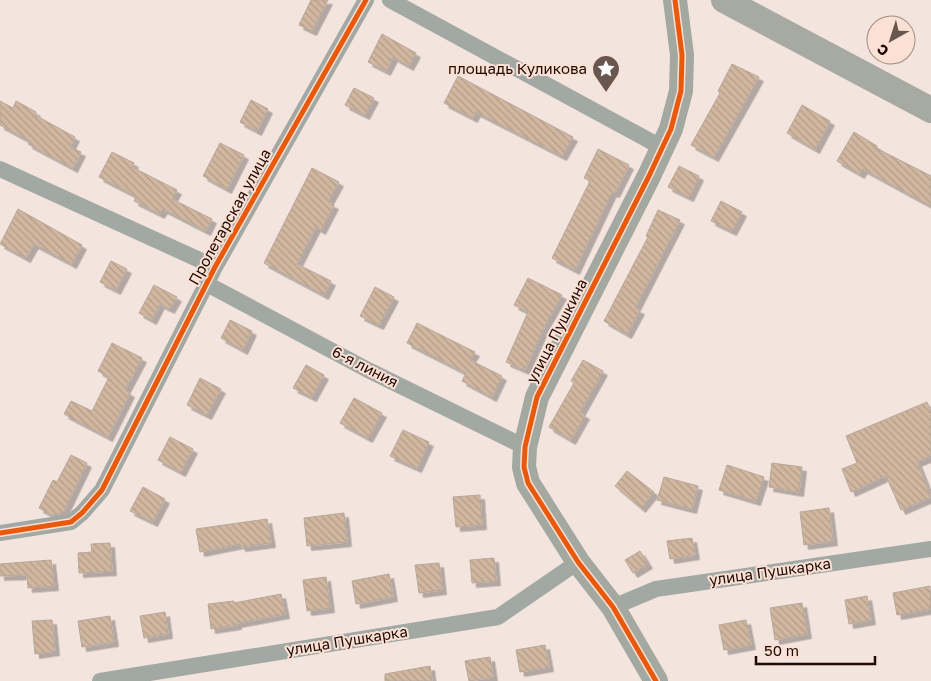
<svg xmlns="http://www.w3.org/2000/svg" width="931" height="681" font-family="'Golos Text',sans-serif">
<defs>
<pattern id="building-back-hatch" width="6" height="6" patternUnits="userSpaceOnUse" patternTransform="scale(1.25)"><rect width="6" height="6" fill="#d1b7a0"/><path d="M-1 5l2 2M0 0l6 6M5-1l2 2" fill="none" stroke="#b39c88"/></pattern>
<filter id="shadow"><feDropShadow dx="4.5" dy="4.5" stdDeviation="0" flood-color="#0004"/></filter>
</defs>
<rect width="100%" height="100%" fill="#f3e4dd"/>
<path fill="url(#building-back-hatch)" stroke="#b7a89c" filter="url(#shadow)" d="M 311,0 L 328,0 L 312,31 L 299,25 Z
M 382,34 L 416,53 L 409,66 L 393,57 L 386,71 L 368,62 Z
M 732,64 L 759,77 L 714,157 L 691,145 L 720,93 L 718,91 Z
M 458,76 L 573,137 L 562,156 L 476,112 L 473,118 L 444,103 Z
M 354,88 L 374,98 L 365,115 L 345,105 Z
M 251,100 L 268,109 L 257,131 L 240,122 Z
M 0,101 L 13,108 L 16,101 L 36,112 L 35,115 L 75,137 L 70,147 L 81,152 L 73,168 L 28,144 L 30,141 L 0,125 Z
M 802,105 L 830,121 L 815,149 L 787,133 Z
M 854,132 L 877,146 L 876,148 L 931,176 L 931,206 L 863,169 L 860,174 L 837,161 Z
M 220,143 L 244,155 L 227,189 L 203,176 Z
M 598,149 L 629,165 L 615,193 L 612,192 L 575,270 L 552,258 L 590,181 L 584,178 Z
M 112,152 L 134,163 L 132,167 L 177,190 L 172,199 L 212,219 L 206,231 L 163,209 L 160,214 L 134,201 L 136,196 L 99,177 Z
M 679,166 L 699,176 L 689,197 L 668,187 Z
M 312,168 L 339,182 L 328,202 L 334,205 L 321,230 L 316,227 L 297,264 L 331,281 L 324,295 L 264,263 Z
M 721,201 L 742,212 L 732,231 L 711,221 Z
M 18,209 L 82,245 L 72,264 L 34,244 L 26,258 L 0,244 Z
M 658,210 L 680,220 L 635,308 L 640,310 L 627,334 L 604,321 L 648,237 L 646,236 Z
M 111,261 L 127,269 L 116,290 L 100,282 Z
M 528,278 L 562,295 L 547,321 L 525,370 L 506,362 L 528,312 L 514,305 Z
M 154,285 L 177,297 L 170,309 L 160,304 L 152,320 L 139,313 Z
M 375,287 L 394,297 L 379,325 L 360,316 Z
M 230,320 L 252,331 L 243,350 L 221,338 Z
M 417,323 L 475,352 L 470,360 L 502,376 L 492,397 L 462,381 L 466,373 L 407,343 Z
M 112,343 L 142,358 L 125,390 L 130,393 L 108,437 L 64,414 L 71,401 L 92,411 L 109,377 L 98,371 Z
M 583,360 L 603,371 L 580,412 L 585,415 L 571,440 L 549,427 L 574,383 L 571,381 Z
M 306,365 L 324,375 L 312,397 L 293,388 Z
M 200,378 L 221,389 L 207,415 L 187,405 Z
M 354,398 L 382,413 L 368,438 L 340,423 Z
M 927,402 L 931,411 L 931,456 L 917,462 L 931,497 L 901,510 L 886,476 L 851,492 L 842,469 L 857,463 L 846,436 Z
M 403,430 L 429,442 L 417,468 L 390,456 Z
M 170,437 L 193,449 L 181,472 L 158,460 Z
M 71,455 L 87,463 L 63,513 L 52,515 L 39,508 L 53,480 L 57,482 Z
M 772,463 L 802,467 L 799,492 L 769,487 Z
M 727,465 L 764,477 L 756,501 L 719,490 Z
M 627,471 L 654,492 L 641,508 L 615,486 Z
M 664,477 L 698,486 L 692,509 L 657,500 Z
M 143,487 L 165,499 L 153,522 L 130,511 Z
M 480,495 L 482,525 L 456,527 L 453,497 Z
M 829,508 L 833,541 L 804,545 L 800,512 Z
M 344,513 L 347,542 L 307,546 L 304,518 Z
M 267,519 L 271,543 L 241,547 L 240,544 L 200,552 L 196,529 Z
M 692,538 L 695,555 L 670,559 L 667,541 Z
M 110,543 L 112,571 L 79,573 L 78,553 L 92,552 L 91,544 Z
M 640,551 L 648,564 L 633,573 L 625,560 Z
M 494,558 L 496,581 L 472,583 L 470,560 Z
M 51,560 L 54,586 L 28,588 L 27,575 L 0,576 L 0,564 Z
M 439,563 L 442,590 L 419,593 L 415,565 Z
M 389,574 L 393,597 L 356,604 L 352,581 Z
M 326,577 L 330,608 L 307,611 L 303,580 Z
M 930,586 L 931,609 L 897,615 L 893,593 Z
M 281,594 L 285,614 L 237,623 L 237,625 L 211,629 L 208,604 L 234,601 L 234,603 Z
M 867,596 L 871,620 L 849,624 L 845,600 Z
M 802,603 L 807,634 L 775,640 L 770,608 Z
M 165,612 L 168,634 L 144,638 L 140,616 Z
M 110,616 L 114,642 L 82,647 L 78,621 Z
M 52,620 L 55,651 L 35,654 L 32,621 Z
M 746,620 L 751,645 L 724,650 L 719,625 Z
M 545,645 L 549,667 L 520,672 L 516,650 Z
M 490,657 L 493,677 L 469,681 L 465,661 Z
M 430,666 L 432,681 L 385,681 L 385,674 Z"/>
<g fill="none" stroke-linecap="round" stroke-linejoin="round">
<path stroke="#a2a8a3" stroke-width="16" d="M 390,0 L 663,148
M 0,169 L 215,267
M 207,284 L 368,370 L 525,447
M 0,533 L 71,522 L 82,513 L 102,490 L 215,267 L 366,0
M 613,607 L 656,589 L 931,549
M 100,681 L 498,617 L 578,562"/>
<path stroke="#a3a8a1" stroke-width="24" d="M 656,681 L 613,607 L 578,562 L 528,483 L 524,467 L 525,447 L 537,397 L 649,176 L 671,129 L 681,91 L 682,55 L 675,0"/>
<path stroke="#a7a9a3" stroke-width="26" d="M 724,0 L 931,110"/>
<defs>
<path id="cycleway" d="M 0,533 L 71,522 L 82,513 L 102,490 L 215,267 L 366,0
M 656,681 L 613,607 L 578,562 L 528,483 L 524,467 L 525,447 L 537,397 L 649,176 L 671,129 L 681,91 L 682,55 L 675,0"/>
</defs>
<use href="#cycleway" stroke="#fbe0d5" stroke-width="8"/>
<use href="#cycleway" stroke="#e8590c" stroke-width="5"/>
</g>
<defs>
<symbol id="sight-pin" viewBox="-11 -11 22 30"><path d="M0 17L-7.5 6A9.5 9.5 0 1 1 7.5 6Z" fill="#69564f" stroke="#fbe0d5"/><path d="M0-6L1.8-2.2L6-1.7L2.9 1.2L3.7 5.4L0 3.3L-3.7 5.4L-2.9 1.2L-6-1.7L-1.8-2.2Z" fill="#fff"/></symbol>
</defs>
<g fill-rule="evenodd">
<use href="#sight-pin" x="590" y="53" width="32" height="43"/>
</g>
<g text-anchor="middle" stroke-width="4" stroke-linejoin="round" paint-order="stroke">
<g font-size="15" fill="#1f0902" stroke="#fbe0d5" text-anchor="end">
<text x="587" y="74">площадь Куликова</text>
</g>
<g font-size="15" fill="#1f0902" stroke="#fbe0d5">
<text transform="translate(230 217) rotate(-61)" y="5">Пролетарская улица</text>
<text transform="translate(557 331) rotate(-63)" y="5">улица Пушкина</text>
<text transform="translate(365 367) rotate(27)" y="5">6-я линия</text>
<text transform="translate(770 572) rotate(-8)" y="5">улица Пушкарка</text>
<text transform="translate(347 641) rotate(-9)" y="5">улица Пушкарка</text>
</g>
</g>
<g transform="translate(891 40) rotate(219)"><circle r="24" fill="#fbe0d5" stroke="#a38a81"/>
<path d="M0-4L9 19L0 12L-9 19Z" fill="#69564f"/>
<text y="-8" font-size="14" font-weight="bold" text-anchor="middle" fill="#1f0902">С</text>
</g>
<path d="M756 656v8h119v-8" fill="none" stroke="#1f0902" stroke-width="2.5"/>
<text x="764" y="656" font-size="15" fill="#1f0902" stroke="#fbe0d5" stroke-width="4" paint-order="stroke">50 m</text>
</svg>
